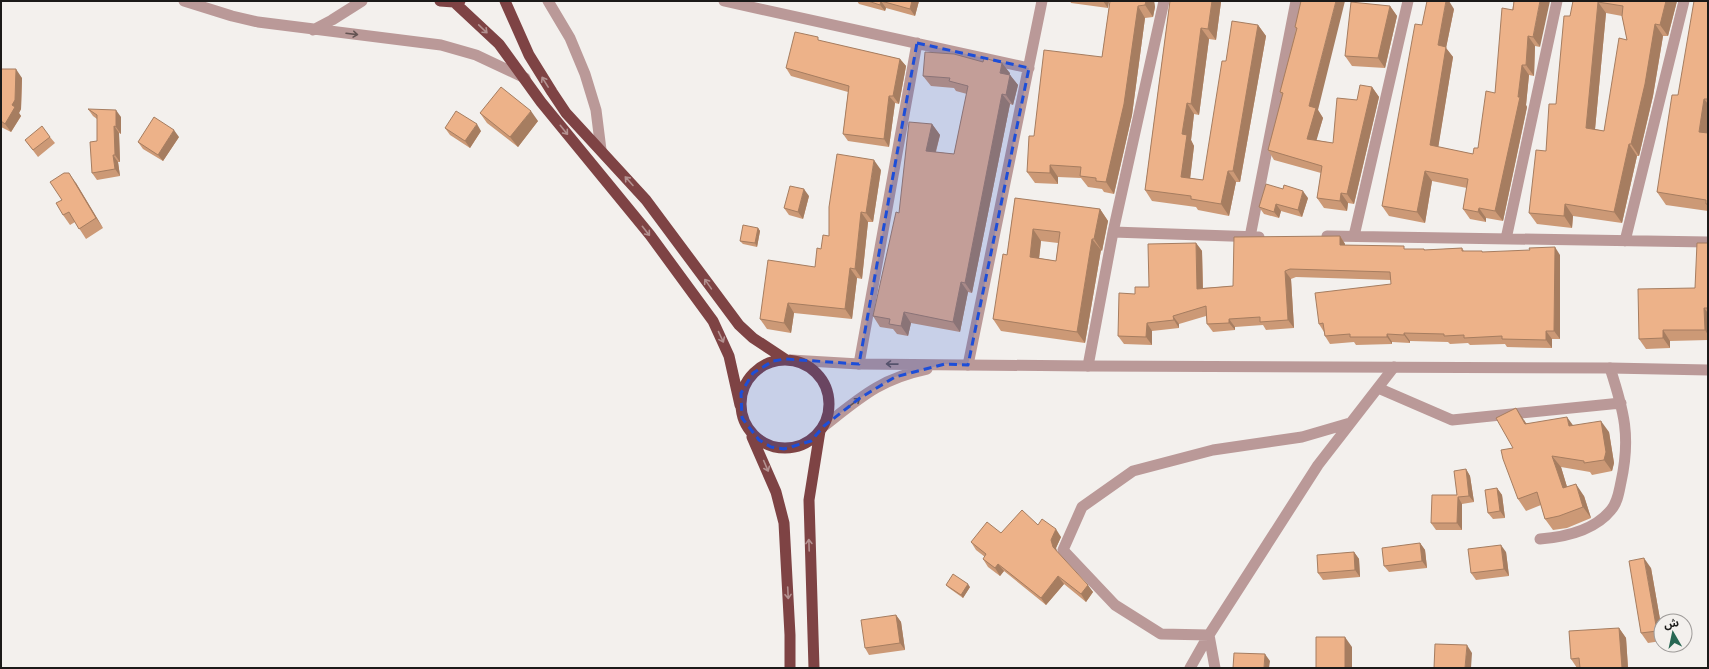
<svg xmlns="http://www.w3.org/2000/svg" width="1709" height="669" font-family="Barlow,'Noto Sans Arabic',sans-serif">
<rect width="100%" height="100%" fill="#f3f0ed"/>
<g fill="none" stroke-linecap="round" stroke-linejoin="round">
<path stroke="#ba9998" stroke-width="11" d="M 548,1 L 570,38 L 585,74 L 596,110 L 601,150
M 724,1 L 1029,68
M 1113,232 L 1259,237
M 1327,236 L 1708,242
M 1354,236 L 1408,1
M 1250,237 L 1296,1
M 1506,239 L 1557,1
M 1625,241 L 1684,1
M 859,364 L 917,43
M 968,365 L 1042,1
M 1088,366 L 1113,232 L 1164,1
M 1378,388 L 1452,420 L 1621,403
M 1540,539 C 1565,537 1594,531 1611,510 C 1618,502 1619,491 1621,482 C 1631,437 1624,411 1610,368
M 1190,668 L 1207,638 L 1318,465 L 1394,367
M 1215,668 L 1209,635 L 1161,634 L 1115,605 L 1063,550 L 1082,507 L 1133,471 L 1213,450 L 1302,437 L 1350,423"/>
<path stroke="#ba9998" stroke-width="11" d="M 184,1 L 232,16 L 258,22 L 441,45 L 476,55 L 525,78
M 313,30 L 332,20 L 362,1
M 791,360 L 859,364 L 1088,366 L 1610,368 L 1708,370
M 824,426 C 861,397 880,379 927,369"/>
<path stroke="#7e4344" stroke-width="11" d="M 440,1 L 454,2 L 460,1
M 505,1 L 529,55 L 552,92 L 566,113 L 646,200 L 739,325 L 753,338 L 785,359
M 454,2 L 499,44 L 541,102 L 650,235 L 713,321 L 729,356 L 740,405
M741 404a44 44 0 1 1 88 0a44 44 0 1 1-88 0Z
M 752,437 L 776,492 L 784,523 L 790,635 L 790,668
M 814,668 L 809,500 L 820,431"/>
</g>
<path fill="#cc9976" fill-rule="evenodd" d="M 857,1 L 919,1 L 915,16 L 886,8 L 885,11 L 859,4 Z
M 1070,1 L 1109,1 L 1108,8 L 1071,3 Z
M 1110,1 L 1154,1 L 1155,7 L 1153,17 L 1145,18 L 1132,115 L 1114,194 L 1104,192 L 1102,189 L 1088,187 L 1081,178 L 1058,177 L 1058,184 L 1035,183 L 1027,172 L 1034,136 L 1102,57 Z
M 1170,1 L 1223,1 L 1221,2 L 1216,40 L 1209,39 L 1199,115 L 1194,114 L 1191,140 L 1194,146 L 1190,178 L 1203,180 L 1226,61 L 1258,25 L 1266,36 L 1240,182 L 1236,182 L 1229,216 L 1198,210 L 1196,207 L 1152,201 L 1145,190 Z
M 1301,1 L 1318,110 L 1323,118 L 1316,140 L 1333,143 L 1357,100 L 1372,87 L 1379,97 L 1354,204 L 1348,203 L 1347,211 L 1324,208 L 1317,198 L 1321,173 L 1274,160 L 1268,150 L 1283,97 L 1280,92 L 1296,29 L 1295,27 Z
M 1514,1 L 1540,47 L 1535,46 L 1534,76 L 1529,75 L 1526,105 L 1527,107 L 1503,221 L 1486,218 L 1486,222 L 1470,219 L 1463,209 L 1467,188 L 1432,181 L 1425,223 L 1389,216 L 1382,206 L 1422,25 L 1454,9 L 1446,48 L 1453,57 L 1438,147 L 1473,154 L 1478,148 L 1495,93 Z
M 1573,1 L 1677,1 L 1668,36 L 1663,36 L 1653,96 L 1639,156 L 1637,156 L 1622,223 L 1573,216 L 1572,228 L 1537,224 L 1529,213 L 1546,151 L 1556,104 ZM 1606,13 L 1622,16 L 1627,40 L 1604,131 L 1595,129 Z
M 1708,1 L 1708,211 L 1666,205 L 1657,192 L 1678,95 Z
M 1390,6 L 1397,16 L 1385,68 L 1352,66 L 1345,56 Z
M 821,41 L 900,59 L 906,66 L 899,104 L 895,103 L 889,147 L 848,141 L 843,134 L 848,92 L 791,76 L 786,68 Z
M 1,69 L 22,78 L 21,109 L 19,113 L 21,116 L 11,132 L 1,127 Z
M 1010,73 L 1009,75 L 1010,75 L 1018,85 L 1013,105 L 1010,104 L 972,293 L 968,292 L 960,332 L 911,323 L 908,336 L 897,334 L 893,329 L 880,327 L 873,316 L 899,213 L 932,124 L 940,135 L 936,152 L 954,154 L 967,94 L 956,91 L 954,88 L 931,86 L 923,76 Z
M 88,109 L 121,117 L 121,134 L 119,133 L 120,162 L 118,162 L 120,176 L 97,180 L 92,173 L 97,141 L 97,119 L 93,116 Z
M 480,113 L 538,121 L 518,147 L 487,123 Z
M 445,128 L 481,131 L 470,148 L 450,135 Z
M 50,137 L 55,143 L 38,157 L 25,140 Z
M 179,137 L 163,161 L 143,149 L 138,142 Z
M 881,170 L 873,222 L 868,222 L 862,279 L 857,278 L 852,319 L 794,313 L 791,333 L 767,329 L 760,319 L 815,267 L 821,249 L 829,236 Z
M 76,183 L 103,228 L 86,239 L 75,222 L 70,225 L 63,215 L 62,200 Z
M 809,196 L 803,219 L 789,215 L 784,208 Z
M 1015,198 L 1100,209 L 1108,221 L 1102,251 L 1101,250 L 1085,343 L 1001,331 L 993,319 L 1007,255 ZM 1041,241 L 1058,243 L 1056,261 L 1039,258 Z
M 1308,198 L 1302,217 L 1281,211 L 1279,218 L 1264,214 L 1259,207 Z
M 758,228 L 760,231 L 757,247 L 743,244 L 740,241 Z
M 1340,236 L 1345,244 L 1345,245 L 1405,249 L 1424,249 L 1425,250 L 1462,248 L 1464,251 L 1483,252 L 1560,255 L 1560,339 L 1552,339 L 1552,348 L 1507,347 L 1505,344 L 1470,345 L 1468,343 L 1450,344 L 1448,342 L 1410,341 L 1410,343 L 1392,342 L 1392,344 L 1356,345 L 1354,342 L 1330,344 L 1325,336 L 1324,332 L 1319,324 L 1391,284 L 1391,280 L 1296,277 L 1291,279 L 1294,328 L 1266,330 L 1263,325 L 1235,327 L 1235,330 L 1213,332 L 1207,324 L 1206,316 L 1179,324 L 1179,328 L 1152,331 L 1152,345 L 1124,344 L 1118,336 L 1135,294 L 1149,287 L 1196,243 L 1202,251 L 1203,288 L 1233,286 Z
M 1708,243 L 1708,340 L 1670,341 L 1670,348 L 1646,349 L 1639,339 L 1695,288 Z
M 1524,420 L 1526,423 L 1573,425 L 1609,432 L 1614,463 L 1612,471 L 1592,475 L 1590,472 L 1561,467 L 1567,487 L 1584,496 L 1591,518 L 1567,528 L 1553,530 L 1545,519 L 1541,505 L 1526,511 L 1518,499 L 1513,448 Z
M 1466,469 L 1470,476 L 1474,502 L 1462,504 L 1462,530 L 1436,530 L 1431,523 L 1457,495 Z
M 1497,488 L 1502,495 L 1505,518 L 1493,519 L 1488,513 Z
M 1038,525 L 1061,537 L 1056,548 L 1057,552 L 1093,592 L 1086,602 L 1064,584 L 1046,605 L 1004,571 L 1000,576 L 988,567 L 983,559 L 985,557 L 976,550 L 971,542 L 1001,533 Z
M 1420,543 L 1425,550 L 1427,568 L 1389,572 L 1384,566 Z
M 1354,552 L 1359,559 L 1360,577 L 1323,580 L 1318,573 Z
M 1506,552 L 1509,576 L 1476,580 L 1471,573 Z
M 1651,568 L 1661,625 L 1661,641 L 1648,643 L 1641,633 Z
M 946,585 L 970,587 L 963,598 L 949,588 Z
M 896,615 L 901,622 L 905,650 L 869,655 L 865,648 Z
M 1619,628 L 1626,638 L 1628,668 L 1577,668 L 1571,659 Z"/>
<path fill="#a67d60" d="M 881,1 L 886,8 L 885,11 L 880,5 Z
M 912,1 L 919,1 L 915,16 L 910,9 Z
M 1103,1 L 1109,1 L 1108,8 Z
M 1146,1 L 1154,1 L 1155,7 L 1153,17 L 1145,5 Z
M 1212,1 L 1220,1 L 1221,2 L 1216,40 L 1208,29 Z
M 1336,1 L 1345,1 L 1318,110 L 1323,118 L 1314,149 L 1307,139 L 1309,106 Z
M 1446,1 L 1449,1 L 1454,9 L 1446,48 L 1453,57 L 1437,155 L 1430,145 L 1438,45 Z
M 1540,1 L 1550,1 L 1540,47 L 1533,37 Z
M 1666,1 L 1677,1 L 1668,36 L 1660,25 Z
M 1598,2 L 1606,13 L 1594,140 L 1586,128 Z
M 1138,6 L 1145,18 L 1132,115 L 1114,194 L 1106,182 Z
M 1390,6 L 1397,16 L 1385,68 L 1378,58 Z
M 1655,24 L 1663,36 L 1653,96 L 1639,156 L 1631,144 Z
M 1258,25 L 1266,36 L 1240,182 L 1233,171 Z
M 1201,28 L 1209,39 L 1199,115 L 1191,104 Z
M 1528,36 L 1535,46 L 1534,76 L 1526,65 Z
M 900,59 L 906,66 L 899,104 L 893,96 Z
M 1002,63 L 1010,73 L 1007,83 L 1000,73 Z
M 1522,65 L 1529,75 L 1526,105 L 1527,107 L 1503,221 L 1495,211 L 1518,97 Z
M 16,69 L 22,78 L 21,109 L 19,113 L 21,116 L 11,132 L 5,124 L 12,105 Z
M 1010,75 L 1018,85 L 1013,105 L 1006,95 Z
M 1372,87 L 1379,97 L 1354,204 L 1347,194 Z
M 1002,94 L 1010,104 L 972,293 L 965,283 Z
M 889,96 L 895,103 L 889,147 L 884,139 Z
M 1704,99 L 1708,104 L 1708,142 L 1699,132 Z
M 1187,103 L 1194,114 L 1191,140 L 1194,146 L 1189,188 L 1181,177 L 1182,134 Z
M 116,110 L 121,117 L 121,134 L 116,127 Z
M 531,111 L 538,121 L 518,147 L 510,137 Z
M 477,124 L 481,131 L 470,148 L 465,141 Z
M 932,124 L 940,135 L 933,161 L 926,151 Z
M 114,126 L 119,133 L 120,162 L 115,155 Z
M 174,130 L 179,137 L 163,161 L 158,155 Z
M 1629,144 L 1637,156 L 1622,223 L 1614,212 Z
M 113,155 L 118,162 L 120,176 L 115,169 Z
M 874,160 L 881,170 L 873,222 L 866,213 Z
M 1050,165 L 1058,177 L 1058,184 L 1050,173 Z
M 1228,171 L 1236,182 L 1229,216 L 1221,204 Z
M 1425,171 L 1432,181 L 1425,223 L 1417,212 Z
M 69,173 L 76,183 L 103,228 L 96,218 Z
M 804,189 L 809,196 L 803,219 L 798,212 Z
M 1303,191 L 1308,198 L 1302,217 L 1298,210 Z
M 1341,193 L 1348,203 L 1347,211 L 1340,201 Z
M 1276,204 L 1281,211 L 1279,218 L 1274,212 Z
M 1565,204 L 1573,216 L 1572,228 L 1564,216 Z
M 1479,208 L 1486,218 L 1486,222 L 1478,212 Z
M 1100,209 L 1108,221 L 1102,251 L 1094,239 Z
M 861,212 L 868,222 L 862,279 L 855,269 Z
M 758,228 L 760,231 L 757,247 L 755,243 Z
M 1033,229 L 1041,241 L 1038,268 L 1030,257 Z
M 1340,236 L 1345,244 L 1345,253 L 1340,245 Z
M 1092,239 L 1101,250 L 1085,343 L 1077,332 Z
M 1196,243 L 1202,251 L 1203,297 L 1197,289 Z
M 1555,247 L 1560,255 L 1560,339 L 1554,331 Z
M 850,268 L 857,278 L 852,319 L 845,309 Z
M 1285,271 L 1291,279 L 1294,328 L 1288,320 Z
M 961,282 L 968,292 L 960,332 L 953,322 Z
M 788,303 L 794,313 L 791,333 L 784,323 Z
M 1704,308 L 1708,313 L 1708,335 L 1705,330 Z
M 904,312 L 911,323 L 908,336 L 901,326 Z
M 1173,316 L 1179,324 L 1179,328 L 1174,320 Z
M 1229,319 L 1235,327 L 1235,330 L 1229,323 Z
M 1147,323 L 1152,331 L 1152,345 L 1146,337 Z
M 1663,330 L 1670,341 L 1670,348 L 1663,338 Z
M 1546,331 L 1552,339 L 1552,348 L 1546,340 Z
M 1404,333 L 1410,341 L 1410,343 L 1404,335 Z
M 1387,334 L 1392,342 L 1392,344 L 1387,337 Z
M 1516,408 L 1524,420 L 1533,435 L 1525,424 Z
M 1567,417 L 1575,428 L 1569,426 Z
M 1601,421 L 1609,432 L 1614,463 L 1612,471 L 1604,460 Z
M 1552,456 L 1561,467 L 1571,500 L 1563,488 Z
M 1466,469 L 1470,476 L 1474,502 L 1469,496 Z
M 1576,484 L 1584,496 L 1591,518 L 1583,507 Z
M 1497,488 L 1502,495 L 1505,518 L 1500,511 Z
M 1458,497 L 1462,504 L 1462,530 L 1457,523 Z
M 1056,529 L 1061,537 L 1056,548 L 1058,555 L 1053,547 L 1051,540 Z
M 1420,543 L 1425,550 L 1427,568 L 1422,561 Z
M 1501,545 L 1506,552 L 1509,576 L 1504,569 Z
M 1354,552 L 1359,559 L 1360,577 L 1355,570 Z
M 1644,558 L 1651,568 L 1661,625 L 1661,637 L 1657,631 Z
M 998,564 L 1004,571 L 1000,576 L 995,568 Z
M 1058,576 L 1064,584 L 1046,605 L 1041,598 Z
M 968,584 L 970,587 L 963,598 L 961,595 Z
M 1088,585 L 1093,592 L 1086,602 L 1081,594 Z
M 896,615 L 901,622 L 905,650 L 900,643 Z
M 1619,628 L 1626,638 L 1628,668 L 1622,668 Z
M 1345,637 L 1352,647 L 1352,668 L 1345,668 Z
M 1467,645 L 1472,653 L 1471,668 L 1465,668 Z
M 1265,654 L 1270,661 L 1269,668 L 1264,668 Z"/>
<path fill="#edb289" stroke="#a67d60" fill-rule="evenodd" d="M 868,1 L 881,1 L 880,5 Z
M 881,1 L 912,1 L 910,9 Z
M 1110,1 L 1146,1 L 1145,5 L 1138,6 L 1124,104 L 1106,182 L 1096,181 L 1096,178 L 1080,176 L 1081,167 L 1050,165 L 1050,173 L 1027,172 L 1029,136 L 1034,136 L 1044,50 L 1102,57 Z
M 1170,1 L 1212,1 L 1208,29 L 1201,28 L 1191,104 L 1187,103 L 1182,134 L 1187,135 L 1181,177 L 1203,180 L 1222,61 L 1226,61 L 1232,21 L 1258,25 L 1233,171 L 1228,171 L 1221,204 L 1191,199 L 1191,196 L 1145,190 Z
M 1301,1 L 1336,1 L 1309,106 L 1316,108 L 1307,139 L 1333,143 L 1337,98 L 1357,100 L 1360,85 L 1372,87 L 1347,194 L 1341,193 L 1340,201 L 1317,198 L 1322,166 L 1268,150 L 1283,93 L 1280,92 L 1297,28 L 1295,27 Z
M 1427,1 L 1446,1 L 1438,45 L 1446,47 L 1430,145 L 1473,154 L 1474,148 L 1478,148 L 1486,91 L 1495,93 L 1502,8 L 1513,10 L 1514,1 L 1540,1 L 1533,37 L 1528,36 L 1526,65 L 1522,65 L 1518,97 L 1520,97 L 1495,211 L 1479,208 L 1478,212 L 1463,209 L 1468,179 L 1425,171 L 1417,212 L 1382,206 L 1415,24 L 1422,25 Z
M 1573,1 L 1666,1 L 1660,25 L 1655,24 L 1645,84 L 1631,144 L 1629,144 L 1614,212 L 1565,204 L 1564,216 L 1529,213 L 1536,150 L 1546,151 L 1549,104 L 1556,104 L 1564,16 L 1570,16 ZM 1598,2 L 1623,6 L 1622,16 L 1627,40 L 1619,38 L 1604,131 L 1586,128 Z
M 1694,1 L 1708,1 L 1708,99 L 1704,99 L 1699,132 L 1708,133 L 1708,204 L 1706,204 L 1706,200 L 1657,192 L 1672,95 L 1678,95 Z
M 1351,2 L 1390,6 L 1378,58 L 1345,56 Z
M 795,32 L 818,37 L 818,40 L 900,59 L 893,96 L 889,96 L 884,139 L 843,134 L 849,86 L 786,68 Z
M 925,52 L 954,54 L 983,62 L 984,58 L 1002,63 L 1000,73 L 1010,75 L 1006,95 L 1002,94 L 965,283 L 961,282 L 953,322 L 904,312 L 901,326 L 889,324 L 890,319 L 873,316 L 896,212 L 899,213 L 909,122 L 932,124 L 926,151 L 954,154 L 968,86 L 949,81 L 950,78 L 923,76 Z
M 1,69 L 16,69 L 15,100 L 12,105 L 15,107 L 5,124 L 1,121 Z
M 501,87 L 531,111 L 510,137 L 480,113 Z
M 88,109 L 116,110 L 116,127 L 114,126 L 115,155 L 113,155 L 115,169 L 92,173 L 90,142 L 97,141 L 97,115 Z
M 456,111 L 477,124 L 465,141 L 445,128 Z
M 154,117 L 174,130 L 158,155 L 138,142 Z
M 42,126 L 50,137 L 33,150 L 25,140 Z
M 837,154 L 874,160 L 866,213 L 861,212 L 855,269 L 850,268 L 845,309 L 788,303 L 784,323 L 760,319 L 768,260 L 815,267 L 817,248 L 821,249 L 823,235 L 829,236 L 829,207 Z
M 64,173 L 69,173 L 96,218 L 79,229 L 69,212 L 63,215 L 56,203 L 62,200 L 50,182 Z
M 1266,184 L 1283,189 L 1284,185 L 1303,191 L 1298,210 L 1276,204 L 1274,212 L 1259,207 Z
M 790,186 L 804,189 L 798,212 L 784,208 Z
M 1015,198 L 1100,209 L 1094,239 L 1092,239 L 1077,332 L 993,319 L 1003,254 L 1007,255 ZM 1033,229 L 1060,232 L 1056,261 L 1030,257 Z
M 743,225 L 758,228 L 755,243 L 740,241 Z
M 1340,236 L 1340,245 L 1404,246 L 1404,249 L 1424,249 L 1424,250 L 1462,248 L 1462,251 L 1482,251 L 1482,252 L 1530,250 L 1529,248 L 1555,247 L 1554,331 L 1546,331 L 1546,340 L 1502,339 L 1502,336 L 1464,338 L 1464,335 L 1444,336 L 1444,334 L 1404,333 L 1404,335 L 1387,334 L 1387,337 L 1350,337 L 1350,334 L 1325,336 L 1323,323 L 1319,324 L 1315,293 L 1391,284 L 1390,272 L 1290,269 L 1285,271 L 1288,320 L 1260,322 L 1260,317 L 1229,319 L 1229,323 L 1207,324 L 1206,306 L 1173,316 L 1174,320 L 1147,323 L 1146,337 L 1118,336 L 1119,293 L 1135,294 L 1135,287 L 1149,287 L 1148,244 L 1196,243 L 1197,289 L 1233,286 L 1234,237 Z
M 1697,243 L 1708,243 L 1708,308 L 1704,308 L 1705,330 L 1663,330 L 1663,338 L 1639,339 L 1638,289 L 1695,288 Z
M 1516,408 L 1525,424 L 1567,417 L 1569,426 L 1601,421 L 1606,452 L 1604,460 L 1584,463 L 1584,461 L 1552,456 L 1563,488 L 1576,484 L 1583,507 L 1559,516 L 1545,519 L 1537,492 L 1518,499 L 1503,459 L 1501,450 L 1513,448 L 1496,418 Z
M 1466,469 L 1469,496 L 1458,497 L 1457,523 L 1431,523 L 1432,495 L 1457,495 L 1454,471 Z
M 1497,488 L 1500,511 L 1488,513 L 1485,490 Z
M 1022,510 L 1038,525 L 1042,519 L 1056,529 L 1051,540 L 1053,547 L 1088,585 L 1081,594 L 1058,576 L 1041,598 L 998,564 L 995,568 L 983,559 L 986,554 L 971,542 L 987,522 L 1001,533 Z
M 1420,543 L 1422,561 L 1384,566 L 1382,548 Z
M 1501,545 L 1504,569 L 1471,573 L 1468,549 Z
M 1354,552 L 1355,570 L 1318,573 L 1317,555 Z
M 1644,558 L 1657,631 L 1641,633 L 1629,561 Z
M 953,574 L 968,584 L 961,595 L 946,585 Z
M 896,615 L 900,643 L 865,648 L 861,620 Z
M 1619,628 L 1622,668 L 1580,668 L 1579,658 L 1571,659 L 1569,631 Z
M 1316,637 L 1345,637 L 1345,668 L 1316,668 Z
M 1435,644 L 1467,645 L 1465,668 L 1434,668 Z
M 1234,653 L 1265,654 L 1264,668 L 1233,668 Z"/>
<defs><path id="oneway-shaft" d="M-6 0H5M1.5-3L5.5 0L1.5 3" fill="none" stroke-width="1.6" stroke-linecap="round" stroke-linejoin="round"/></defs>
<g stroke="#b39190">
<use href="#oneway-shaft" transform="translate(483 29) rotate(44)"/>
<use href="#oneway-shaft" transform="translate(545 82) rotate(-122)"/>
<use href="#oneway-shaft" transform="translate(564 130) rotate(51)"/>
<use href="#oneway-shaft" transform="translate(629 181) rotate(-132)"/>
<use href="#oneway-shaft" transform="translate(646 231) rotate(52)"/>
<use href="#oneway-shaft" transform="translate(708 284) rotate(-125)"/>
<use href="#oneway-shaft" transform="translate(721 337) rotate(65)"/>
<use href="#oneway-shaft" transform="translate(766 466) rotate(67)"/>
<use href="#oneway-shaft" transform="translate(809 545) rotate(-92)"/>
<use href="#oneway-shaft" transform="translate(788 593) rotate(87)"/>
</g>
<g stroke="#635352">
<use href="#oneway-shaft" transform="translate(352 34) rotate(7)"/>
<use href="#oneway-shaft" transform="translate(892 364) rotate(-179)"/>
<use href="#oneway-shaft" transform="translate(855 402) rotate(-37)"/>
</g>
<path fill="#1d4ed8" fill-opacity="0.2" stroke="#1d4ed8" stroke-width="3" stroke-dasharray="8 5" stroke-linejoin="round" d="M 917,43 L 1029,68 L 968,365 L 945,364 L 895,377 L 860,398 L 824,426 L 811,441 L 784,449 L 771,447 L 759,440 L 742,418 L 741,393 L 753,373 L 773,361 L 785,359 L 859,364 Z"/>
<rect width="1709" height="669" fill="none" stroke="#1b1a19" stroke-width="4"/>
<g transform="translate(1673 633) rotate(351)"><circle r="19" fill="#f3f0ed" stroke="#9d9a98"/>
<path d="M0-3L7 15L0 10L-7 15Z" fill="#286753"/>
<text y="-6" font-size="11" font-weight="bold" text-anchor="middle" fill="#1b1a19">ش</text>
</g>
</svg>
